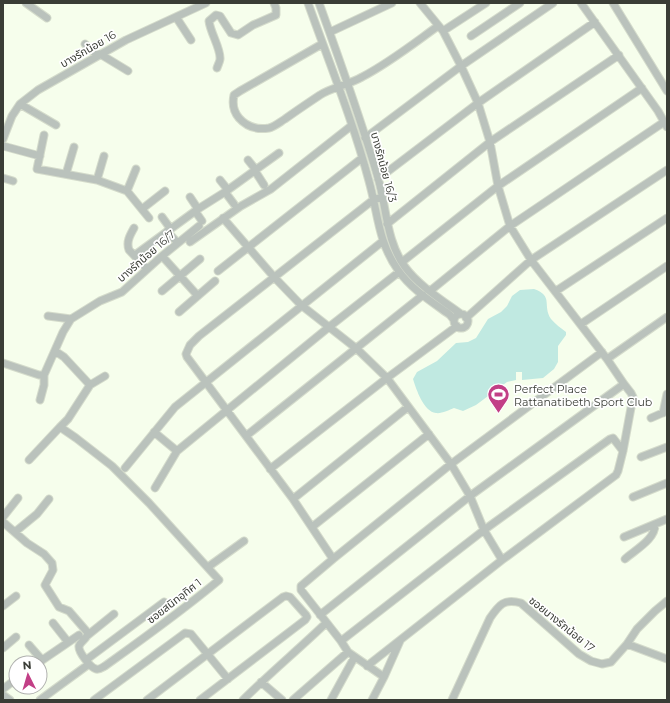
<svg xmlns="http://www.w3.org/2000/svg" width="670" height="703" font-family="Montserrat,'Noto Sans Thai',sans-serif">
<rect width="100%" height="100%" fill="#f6feec"/>
<path fill="#c0e9e1" d="M 534,289 C 554,296 542,305 551,319 C 555,324 561,328 566,332 L 566,335 L 558,346 L 558,362 L 554,369 L 543,378 L 522,380 L 522,372 L 516,372 L 516,380 L 507,382 L 476,405 L 463,411 L 454,408 C 449,410 441,414 436,413 C 424,412 416,389 413,379 L 417,372 L 437,361 L 456,343 L 468,342 L 476,338 L 488,319 L 501,312 L 507,306 L 512,296 L 520,290 Z"/>
<g fill="none" stroke-linecap="round" stroke-linejoin="round">
<defs>
<path id="minor" d="M 26,3 L 47,18
M 308,3 C 329,62 353,121 369,181 C 378,213 378,242 398,270 C 411,289 432,302 450,315 L 454,320
M 319,3 C 340,61 361,119 378,178 C 387,209 386,241 405,267 C 418,285 443,301 461,314
M 581,3 L 658,111 L 667,127
M 613,3 L 667,91
M 176,17 L 191,40
M 443,31 L 486,3
M 330,32 L 392,3
M 471,36 L 520,3
M 85,44 L 98,56
M 322,44 L 240,91 L 234,95 C 232,104 233,111 239,118 C 247,127 257,130 269,128 C 274,127 280,122 285,119 C 296,111 308,103 320,95 C 333,87 348,85 362,77 C 389,63 413,44 438,26
M 100,54 L 128,71
M 217,68 C 218,65 220,61 220,59 C 221,49 210,32 209,21 L 216,15 L 220,16 L 231,33 L 238,35 L 253,25 L 276,15 L 276,8 L 274,3
M 20,104 L 56,125
M 44,135 L 37,169 L 97,180 L 127,191 L 149,218
M 365,138 L 461,66 L 553,3
M 3,139 L 12,116 L 20,104 L 38,90 L 126,40 L 206,3
M 3,146 L 40,156
M 248,160 L 256,170
M 255,171 L 264,185
M 66,174 L 74,147
M 3,178 L 13,181
M 378,179 L 478,103 L 595,22
M 97,180 L 104,156
M 220,180 L 228,190
M 127,191 L 136,169
M 225,192 L 234,204
M 190,197 L 198,209
M 382,197 L 373,200 L 199,336 L 190,345 L 186,354 L 187,357 L 293,499 L 333,559 L 301,586 L 301,590 L 341,641 L 348,652 L 384,677
M 142,209 L 165,191
M 195,211 L 202,221
M 162,217 L 170,228
M 223,218 L 274,277 L 301,305 L 357,349 L 387,378 L 451,464 L 470,496 L 484,530 L 502,560
M 387,224 L 490,142 L 619,55
M 134,228 C 130,235 126,242 129,250 L 147,269
M 167,231 L 175,240
M 190,242 L 241,206 L 271,189 L 351,126
M 135,255 L 198,209 L 225,192 L 279,153
M 162,256 L 198,296
M 402,262 L 498,186 L 642,88
M 218,271 L 362,158
M 162,291 L 200,259
M 430,291 L 510,226 L 664,122
M 556,291 L 667,218
M 179,312 L 215,281
M454 321a7 7 0 1 1 14 0a7 7 0 1 1-14 0Z
M 48,316 L 71,319
M 466,318 L 531,260 L 667,170
M 581,324 L 667,266
M 607,359 L 667,317
M 3,363 L 39,375 L 44,375 L 63,332 L 71,319 L 100,301 L 122,292 L 162,256 L 199,226
M 90,385 L 105,376
M 40,400 L 44,385 L 44,375
M 663,413 L 667,394
M 651,418 L 667,411
M 154,432 L 177,451
M 246,436 L 423,295
M 641,457 L 667,447
M 29,460 L 60,427
M 125,468 L 175,407 L 383,241
M 270,469 L 387,378 L 457,326
M 155,488 L 177,451 L 329,327 L 399,272
M 633,497 L 667,483
M 293,499 L 408,407
M 3,517 L 18,498
M 3,522 L 27,543 L 44,554 L 52,563 L 53,570 L 45,585 L 59,607 L 69,611 L 88,633 C 87,639 81,641 79,646 C 78,652 91,668 96,669 C 99,670 103,667 105,666 C 144,638 182,611 219,580 L 149,503 L 112,466 L 76,438 L 60,427 L 68,419 L 90,385 L 64,357 L 55,351
M 312,527 L 429,434
M 15,532 L 37,514 L 49,499
M 624,537 L 667,519
M 333,559 L 451,464 L 602,352
M 625,559 C 635,550 656,539 655,524
M 208,567 L 244,541
M 3,606 L 16,596
M 320,615 L 470,496 L 624,384
M 53,623 L 68,642
M 88,635 L 114,614
M 341,641 L 484,530 L 610,439 L 613,438 L 623,451
M 627,644 L 667,659
M 29,645 L 42,660
M 3,648 L 16,637
M 86,660 L 164,602
M 38,663 L 79,635
M 367,666 L 502,560 L 616,475 L 618,471 L 623,451 L 633,397 L 631,393 L 624,384 L 607,359 L 531,260 L 510,226 L 498,186 L 490,142 L 478,103 L 461,66 L 443,31 L 420,3
M 261,682 L 282,700
M 3,689 L 16,679
M 3,695 L 10,700
M 40,700 L 89,664
M 94,700 L 185,633 L 191,634 L 228,679
M 147,700 L 283,597 L 286,596 L 290,597 L 306,615 L 307,617 L 305,620 L 200,700
M 243,700 C 270,673 299,649 326,623
M 293,700 L 348,652
M 331,700 L 354,658
M 372,700 L 384,677 L 400,641
M 452,700 L 490,618 C 499,605 504,598 521,603 L 579,654 L 591,661 L 602,664 L 611,662 L 627,644 L 637,629 L 655,611 L 667,601"/>
</defs>
<use href="#minor" stroke="#d4dbcb" stroke-width="9"/>
<use href="#minor" stroke="#bac2bc" stroke-width="7"/>
</g>
<defs>
<symbol id="stadium-pin" viewBox="-11 -11 22 30"><path d="M0 17L-7.5 6A9.5 9.5 0 1 1 7.5 6Z" fill="#c23f86" stroke="#fff"/><path d="M0-5a6.5 5 0 1 0 0 10a6.5 5 0 1 0 0-10ZM-3.5-1.8h7v3.6h-7Z" fill="#fff"/></symbol>
</defs>
<g fill-rule="evenodd">
<use href="#stadium-pin" x="486" y="382" width="25" height="34"/>
</g>
<g text-anchor="middle" stroke-width="3.5" stroke-linejoin="round" paint-order="stroke">
<g font-size="11" fill="#3a3d36" stroke="#fff">
<text transform="translate(88 49) rotate(-30)" y="4">บางรักน้อย 16</text>
<text transform="translate(384 167) rotate(75)" y="4">บางรักน้อย 16/3</text>
<text transform="translate(146 256) rotate(-41)" y="4">บางรักน้อย 16/7</text>
<text transform="translate(174 601) rotate(-38)" y="4">ซอยสนิทอุทิศ 1</text>
<text transform="translate(562 624) rotate(39)" y="4">ซอยบางรักน้อย 17</text>
</g>
<g font-size="11" fill="#3a3d36" stroke="#fff" text-anchor="start">
<text x="514" y="393">Perfect Place<tspan x="514" dy="13">Rattanatibeth Sport Club</tspan></text>
</g>
</g>
<rect width="670" height="703" fill="none" stroke="#3a3d36" stroke-width="8"/>
<g transform="translate(28 675) rotate(355)"><circle r="19" fill="#ffffff" stroke="#b0b1af"/>
<path d="M0-3L7 15L0 10L-7 15Z" fill="#c23f86"/>
<text y="-6" font-size="11" font-weight="bold" text-anchor="middle" fill="#3a3d36">N</text>
</g>
</svg>
